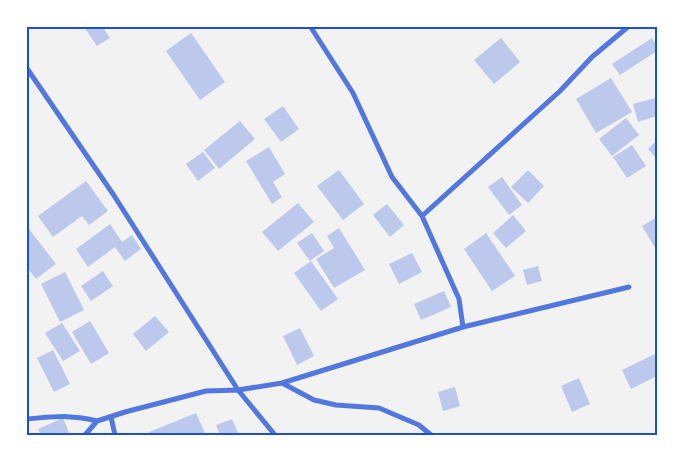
<svg xmlns="http://www.w3.org/2000/svg" width="683" height="461" font-family="'Golos Text',sans-serif">
<rect width="100%" height="100%" fill="#f2f2f2"/>
<path fill="#bdc9ec" d="M 85,26 L 102,26 L 110,38 L 97,46 L 84,27 Z
M 191,33 L 225,82 L 200,100 L 166,51 Z
M 501,38 L 520,62 L 494,84 L 474,60 Z
M 652,38 L 657,46 L 657,51 L 620,75 L 612,64 Z
M 611,78 L 632,112 L 596,133 L 576,99 Z
M 655,98 L 657,116 L 638,122 L 633,104 Z
M 283,106 L 299,129 L 281,142 L 264,119 Z
M 626,118 L 639,135 L 612,156 L 599,139 Z
M 240,121 L 255,139 L 219,169 L 204,150 Z
M 657,140 L 657,157 L 656,158 L 648,149 Z
M 632,145 L 646,166 L 627,178 L 613,157 Z
M 269,147 L 285,174 L 273,182 L 282,197 L 272,204 L 246,161 Z
M 203,152 L 215,168 L 198,181 L 186,164 Z
M 339,170 L 364,204 L 343,220 L 317,186 Z
M 528,170 L 544,186 L 528,203 L 511,187 Z
M 502,177 L 522,205 L 509,215 L 488,187 Z
M 86,181 L 108,211 L 89,225 L 82,216 L 53,237 L 38,216 Z
M 298,203 L 314,222 L 278,251 L 262,232 Z
M 387,204 L 404,225 L 390,237 L 373,215 Z
M 513,215 L 526,231 L 506,248 L 493,233 Z
M 657,217 L 657,251 L 642,226 Z
M 110,224 L 122,242 L 132,235 L 141,249 L 125,261 L 115,247 L 88,267 L 76,249 Z
M 339,228 L 365,270 L 334,288 L 316,259 L 334,248 L 327,236 Z
M 29,229 L 56,264 L 36,279 L 26,266 L 26,231 Z
M 312,233 L 324,251 L 310,261 L 297,243 Z
M 486,233 L 515,276 L 492,291 L 464,249 Z
M 412,253 L 422,272 L 399,284 L 389,264 Z
M 311,261 L 338,299 L 321,311 L 294,273 Z
M 538,266 L 542,281 L 527,285 L 523,270 Z
M 103,271 L 113,286 L 91,301 L 81,286 Z
M 65,272 L 84,310 L 60,322 L 41,284 Z
M 444,291 L 451,307 L 421,320 L 414,304 Z
M 155,316 L 169,332 L 146,351 L 133,334 Z
M 90,321 L 109,353 L 91,364 L 72,332 Z
M 62,323 L 80,351 L 63,361 L 45,333 Z
M 300,328 L 314,356 L 297,365 L 283,336 Z
M 53,350 L 70,384 L 54,392 L 37,358 Z
M 657,353 L 657,376 L 631,389 L 622,370 Z
M 579,378 L 590,404 L 572,412 L 561,386 Z
M 455,387 L 460,406 L 443,411 L 438,392 Z
M 196,413 L 206,435 L 150,435 L 149,432 Z
M 63,418 L 70,435 L 41,435 L 38,429 Z
M 232,419 L 239,435 L 220,435 L 216,425 Z"/>
<g fill="none" stroke-linecap="round" stroke-linejoin="round">
<path stroke="#5277de" stroke-width="5" d="M 310,26 L 353,93 L 392,177 L 422,216 L 459,299 L 463,327
M 26,67 L 113,194 L 238,390 L 275,435
M 422,216 L 560,91 L 592,57 L 629,26
M 282,383 L 314,400 L 336,405 L 379,408 L 419,425 L 431,435
M 111,417 L 115,435
M 26,419 C 53,417 71,414 97,421
M 85,435 L 97,421 L 125,412 L 206,391 L 238,390 L 282,383 L 463,327 L 629,287"/>
</g>
<rect width="683" height="461" fill="none" stroke="#ffffff" stroke-width="55"/>
<rect x="28" y="28" width="628" height="406" fill="none" stroke="#1d4ed8" stroke-width="2"/>
</svg>
